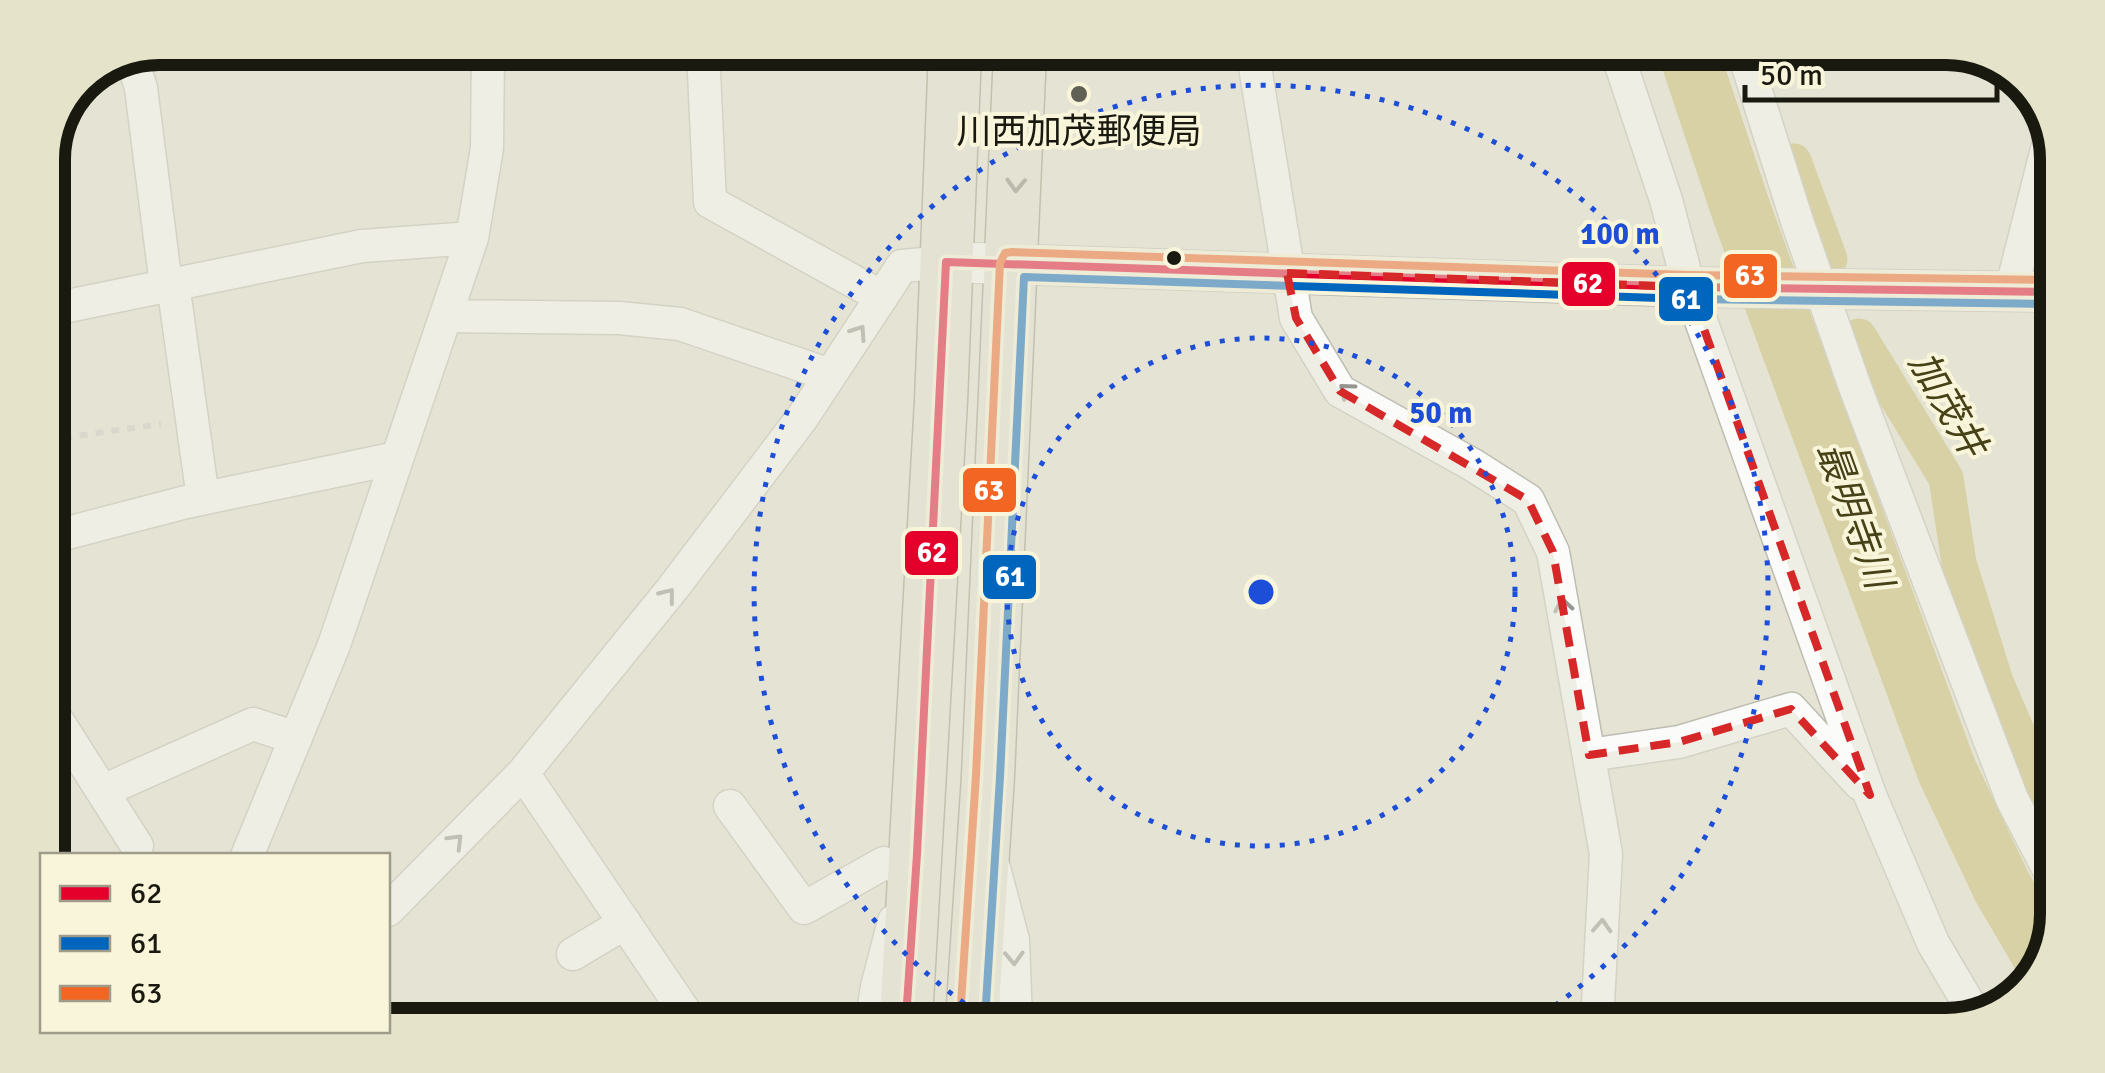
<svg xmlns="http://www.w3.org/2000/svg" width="2105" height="1073" font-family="Signika,'Noto Sans JP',sans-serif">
<rect width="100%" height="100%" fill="#e5e3d4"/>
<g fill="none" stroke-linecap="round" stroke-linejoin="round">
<path stroke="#c5ba6e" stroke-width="35" d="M 1794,161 L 1830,259
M 1859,336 L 1946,478 L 1959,563 L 1996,682 L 2048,802"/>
<path stroke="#c5ba6e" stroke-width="60" d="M 1690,57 L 1741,210 L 1789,342 L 1947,771 L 2002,887 L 2046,962"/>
<defs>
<path id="minor" d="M 703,51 L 710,202 L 882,297
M 1260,54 L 1255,67 L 1296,318 L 1340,391 L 1473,465 L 1528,500 L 1553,552 L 1606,854 L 1597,1023
M 1618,56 L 1666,200 L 1689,287 L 1870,795 L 1933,943 L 1976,1016
M 1745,57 L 1797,221 L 1855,387 L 2012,799 L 2048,868
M 132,59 L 141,88 L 166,285
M 173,284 L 203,498
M 2011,291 L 2051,133
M 48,310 L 362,246 L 472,238
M 446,316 L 619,318 L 680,324 L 830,375
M 48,538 L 186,502 L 397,458
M 48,723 L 57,720 L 137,846
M 1589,755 L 1679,742 L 1791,709 L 1860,784
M 523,773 L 689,1018
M 103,791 L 253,724 L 296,738
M 730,806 L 804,908 L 884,863 L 907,869
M 247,856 L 334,645 L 472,238 L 487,148 L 488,50
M 994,868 L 1013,940 L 1016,1020
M 388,910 L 523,773 L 673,588 L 802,418 L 902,266 L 946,262
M 573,954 L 625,923
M 872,1019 L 877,987 L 894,921"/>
<path id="tertiary" d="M 946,262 L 1689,287 L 2055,292"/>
<path id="primary" d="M 906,1019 L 941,401 L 955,52
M 972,1020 L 988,776 L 1020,53"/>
</defs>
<use href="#minor" stroke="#bebdb2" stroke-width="35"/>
<use href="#tertiary" stroke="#bebdb2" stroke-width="42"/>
<use href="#primary" stroke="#99967e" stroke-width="55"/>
<path stroke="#cccbc6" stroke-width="6" stroke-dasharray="8 8" stroke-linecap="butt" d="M 48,440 L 161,424"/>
<use href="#minor" stroke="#fbfbf9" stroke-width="32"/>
<use href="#tertiary" stroke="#fbfbf9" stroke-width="40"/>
<use href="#primary" stroke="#e2e0d3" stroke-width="52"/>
<defs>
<path id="bus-1" d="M 906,1019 L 917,854 L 946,262 L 1689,287 L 2055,292"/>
<path id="bus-2" d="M 985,1020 L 1000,777 L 1024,277 L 1689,299 L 2055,304"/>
<path id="bus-3" d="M 960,1019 L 976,775 L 1000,263 L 1005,253 L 1012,252 L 1689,275 L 2055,280"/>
</defs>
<use href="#bus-1" stroke="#f8f5db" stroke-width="15"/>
<use href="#bus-2" stroke="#f8f5db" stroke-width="15"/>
<use href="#bus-3" stroke="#f8f5db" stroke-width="15"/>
<use href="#bus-1" stroke="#e4002b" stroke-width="8"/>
<use href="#bus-2" stroke="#0065bd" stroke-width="8"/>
<use href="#bus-3" stroke="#f26522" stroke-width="8"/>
</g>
<defs><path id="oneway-chevron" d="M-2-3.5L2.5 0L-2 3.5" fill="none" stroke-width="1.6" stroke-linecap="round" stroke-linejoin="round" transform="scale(2.5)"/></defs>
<use stroke="#88867b" href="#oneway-chevron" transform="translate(1016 185) rotate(92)"/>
<g stroke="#969590">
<use href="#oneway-chevron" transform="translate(859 332) rotate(-56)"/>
<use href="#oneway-chevron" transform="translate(1346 390) rotate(-140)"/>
<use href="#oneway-chevron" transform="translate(668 595) rotate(-52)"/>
<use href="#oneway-chevron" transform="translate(1563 605) rotate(-100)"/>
<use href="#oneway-chevron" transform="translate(456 841) rotate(-45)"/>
<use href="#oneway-chevron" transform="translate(1602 926) rotate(-87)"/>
<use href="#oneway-chevron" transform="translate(1014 958) rotate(88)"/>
</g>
<path d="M0 0H2105V1073H0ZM 1287,273 L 1689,287 L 1870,795 L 1791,709 L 1679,742 L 1589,755 L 1553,552 L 1528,500 L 1340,391 L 1296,318 Z" fill="#e5e3d4" fill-opacity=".55" fill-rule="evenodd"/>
<path fill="none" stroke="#d62828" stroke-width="8" stroke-dasharray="20 12" stroke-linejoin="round" d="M 1287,273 L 1689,287 L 1870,795 L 1791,709 L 1679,742 L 1589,755 L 1553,552 L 1528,500 L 1340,391 L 1296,318 Z"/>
<g fill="none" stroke="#1d4ed8" stroke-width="5" stroke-dasharray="5 10">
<circle cx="1261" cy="592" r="254"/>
<path d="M989 1020A507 507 0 1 1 1530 1022"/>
</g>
<circle fill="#616055" stroke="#f8f5db" stroke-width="4" cx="1079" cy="94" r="10"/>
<circle fill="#1a1910" stroke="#f8f5db" stroke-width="4" cx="1174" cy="258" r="9"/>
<g text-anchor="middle" stroke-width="8" stroke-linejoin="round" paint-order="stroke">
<g font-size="35" fill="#1a1910" stroke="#f8f5db">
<text x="1079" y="143">川西加茂郵便局</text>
</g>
<g font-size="38" font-style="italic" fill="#474117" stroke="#f8f5db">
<text transform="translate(1948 404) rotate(60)" y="13">加茂井</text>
<text transform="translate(1855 515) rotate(70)" y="13">最明寺川</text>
</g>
</g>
<path d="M0 0H2105V1073H0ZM159 65H1946A94 94 0 0 1 2040 159V914A94 94 0 0 1 1946 1008H159A94 94 0 0 1 65 914V159A94 94 0 0 1 159 65Z" fill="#e6e3cb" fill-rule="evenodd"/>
<path fill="none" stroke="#1a1910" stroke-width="12" d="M159 65H1946A94 94 0 0 1 2040 159V914A94 94 0 0 1 1946 1008H159A94 94 0 0 1 65 914V159A94 94 0 0 1 159 65Z"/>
<circle cx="1261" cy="592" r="15" fill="#1d4ed8" stroke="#f8f5db" stroke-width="5"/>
<g font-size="30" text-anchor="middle" font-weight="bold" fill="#1d4ed8" stroke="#f8f5db" stroke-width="8" stroke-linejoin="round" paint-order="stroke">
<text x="1620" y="244">100 m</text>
<text x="1441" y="423">50 m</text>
</g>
<g stroke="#f8f5db" stroke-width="4">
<rect x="1722" y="252" width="57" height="48" rx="10" fill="#f26522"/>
<rect x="1560" y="260" width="57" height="48" rx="10" fill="#e4002b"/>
<rect x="1657" y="275" width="58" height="48" rx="10" fill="#0065bd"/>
<rect x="961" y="466" width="57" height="48" rx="10" fill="#f26522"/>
<rect x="903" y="529" width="57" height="48" rx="10" fill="#e4002b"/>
<rect x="981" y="553" width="57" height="48" rx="10" fill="#0065bd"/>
</g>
<g font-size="28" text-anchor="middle" font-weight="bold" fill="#fff">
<text x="1750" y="285">63</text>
<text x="1588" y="293">62</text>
<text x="1686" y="309">61</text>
<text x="989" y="500">63</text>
<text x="932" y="562">62</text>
<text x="1010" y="586">61</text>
</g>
<rect x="40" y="853" width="350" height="180" fill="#f8f5db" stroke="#9f9d8a" stroke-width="2.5"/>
<rect x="60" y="886" width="50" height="15" fill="#e4002b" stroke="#9f9d8a" stroke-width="2.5"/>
<text x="130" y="903" font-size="30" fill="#1a1910">62</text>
<rect x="60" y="936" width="50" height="15" fill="#0065bd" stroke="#9f9d8a" stroke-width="2.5"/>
<text x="130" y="953" font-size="30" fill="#1a1910">61</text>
<rect x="60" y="986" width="50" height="15" fill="#f26522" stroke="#9f9d8a" stroke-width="2.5"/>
<text x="130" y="1003" font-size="30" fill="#1a1910">63</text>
<path d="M1745 85v15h252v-15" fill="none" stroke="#1a1910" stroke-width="5"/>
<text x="1760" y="85" font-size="30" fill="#1a1910" stroke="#f8f5db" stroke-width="8" paint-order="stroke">50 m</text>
</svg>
